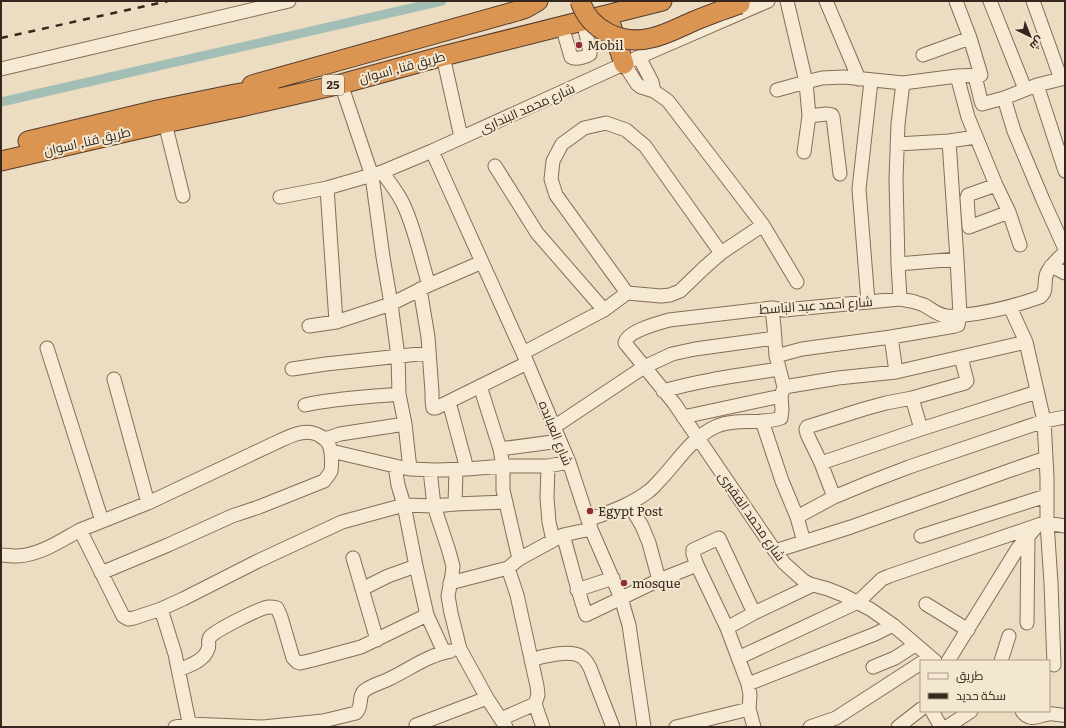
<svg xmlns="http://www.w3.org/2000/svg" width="1066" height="728" font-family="Literata,Cairo,serif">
<rect width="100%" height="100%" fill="#ecdcc1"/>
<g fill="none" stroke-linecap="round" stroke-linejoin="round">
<path stroke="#a3bfb5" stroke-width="9" d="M 1,102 L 442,1"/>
<defs>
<path id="minor" d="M 787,1 L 806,82 L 822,78 L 844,77 L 903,83 L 957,76 L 981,75 L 970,38 L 956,1
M 826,1 L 859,79
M 990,1 L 1025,89
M 1033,1 L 1061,79
M 562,26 L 571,57 C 576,60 586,57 590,54 L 590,51 L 583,21
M 923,55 L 970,38
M 443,56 L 461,137
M 639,57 L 652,82 L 654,91
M 624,64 L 637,84 L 641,87 L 654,91 L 668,101 L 763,225 L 797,282
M 1,69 L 289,1
M 957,76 L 968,117 L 996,185 L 1009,212 L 1020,245
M 975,76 L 981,101 L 982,104 L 1004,98
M 1065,78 L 1037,85 L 1004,98 L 1014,131 L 1043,200 L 1065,249
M 903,83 L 898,124 L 896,179 L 898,264 L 957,259
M 341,84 L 372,176 L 383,257 L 391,304 L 398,356 L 399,394 L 405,424 L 410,469
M 1037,85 L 1065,171
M 777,90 L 806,82 L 809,116 L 826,114 L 832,115 L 833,117 L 840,174
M 165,123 L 183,196
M 897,144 L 949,141 L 976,137
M 432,151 L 523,353 L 560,441 L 569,462 L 591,529 L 621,598 L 629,625 L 644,727
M 804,152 L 809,116
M 495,166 L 537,233 L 604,310
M 382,172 C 390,183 400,195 405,208 C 416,233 421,260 429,285
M 996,185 L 968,195 L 967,198 L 969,227 L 1009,212
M 327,188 L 336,322
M 280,197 L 327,188 L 382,172 L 432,151 L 639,57 L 768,1
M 898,264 L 900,299
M 1051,266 L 1065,273
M 420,289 L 428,337 L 432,392 L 432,400 L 433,408 L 436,408 L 438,407 L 527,363
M 627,293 L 556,195 L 551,179 L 553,161 L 562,144 L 584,128 L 606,123 L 626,130 L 645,146 L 721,253
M 868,302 L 859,189 L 871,81
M 1010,307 L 1026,342 L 1044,421 L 1047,477 L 1047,523 L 1051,583 L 1054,665
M 309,326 L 336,322 L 391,304 L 429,285 L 482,262
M 891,337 L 896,372
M 47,348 L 102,521
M 523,353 L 604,310 L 627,293 L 661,296 L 670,295 L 680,291 L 705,267 L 721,253 L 763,225
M 776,356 L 802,349 L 891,337 L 955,326 L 958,325 L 960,315 L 957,259 L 949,141
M 292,369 L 326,364 L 428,353
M 114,379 L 148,503
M 480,386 L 500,449 L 503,466 L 503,490 L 519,559
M 784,387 L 838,378 L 896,372 L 1026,342
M 663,391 C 701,380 740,375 779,369
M 912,398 L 921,429
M 449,402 L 467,469
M 305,405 C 336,398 368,397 399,394
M 683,417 L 781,396
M 762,421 L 782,481 L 797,517 L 804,542
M 554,427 L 644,367 L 672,354 L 695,349 L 775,338
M 325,439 L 340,434 L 405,424
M 500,449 L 560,441
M 331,451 L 395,466 L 410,469 L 436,470 L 467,469 L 503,466 L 548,466 L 569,462
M 821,463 L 921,429 L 1037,392
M 395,466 L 398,485 L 404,505 L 416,566 L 427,615 L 444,652
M 548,466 L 547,498 L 549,522 L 553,540
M 430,470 L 434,506 L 448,548 L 453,566 L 452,575 L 448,596 L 451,613 L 460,649 L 487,698 L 506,727
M 834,497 L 821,463 L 807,434 L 806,429 L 807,427 L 864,409 L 886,403 L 912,398 L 965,383 L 967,381 L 961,357
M 455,504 L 456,470
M 629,504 L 642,526 L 649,543 L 659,580
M 797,517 L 834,497 L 870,482 L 909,467 L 1044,421 L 1065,417
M 588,520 C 609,512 631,505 649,491 C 653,488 656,484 660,480 C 678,461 692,437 717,426 C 737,418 760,425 781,418 L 782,410 L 781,396 L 784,387 L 776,356 L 774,327 L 772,308
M 563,535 C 571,562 577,589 586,615 L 659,580 L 697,565
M 921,536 L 1046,496
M 775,551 L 851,527 L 1011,470 L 1046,458
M 1,555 C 6,555 11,556 17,556 C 40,555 60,541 80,530
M 353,558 L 377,640
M 508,568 L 517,595 L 537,686 L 538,695 L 535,704 L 543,727
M 101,573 L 168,545 L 232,516 L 259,507 L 324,481 C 327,477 329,475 331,471 C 332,464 332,449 328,443 C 326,439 318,434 313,433 C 300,430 286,438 275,443 L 148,503 L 80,530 L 123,616 L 128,619 L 134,618 L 161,609 L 183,599 L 258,561 L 342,522 L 404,505 L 434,506 L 455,504 L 506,502
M 450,583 L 508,568 L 519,559 L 563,535 L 591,529
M 362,589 L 388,576 L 416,566
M 577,590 L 613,578
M 926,604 L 968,630
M 161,609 L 175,654 L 190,727
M 1027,623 L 1028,537
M 727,628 L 754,613 L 813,585
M 738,658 L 858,602 L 882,579 L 889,576 L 1044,523 L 1047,523 L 1065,526
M 531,660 C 543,656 571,649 582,657 C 587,661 590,667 592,673 L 613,727
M 935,661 L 893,625 L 870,609 L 843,595 L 828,589 L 810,584 L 804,581 L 784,563 L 775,551 L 674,403 L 625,343 C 627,331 659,323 669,320 L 772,308 L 784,310 L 900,299 C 908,300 916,302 924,305 C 931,309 938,315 946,316 C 952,317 959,315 965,315 C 992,312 1015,306 1040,297 C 1049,290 1042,280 1048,271 C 1052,264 1059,258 1065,252
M 948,661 L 1018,548 L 1037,526
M 1001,661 L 1009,636
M 873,667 L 895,658 L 915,645
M 179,670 C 190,665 204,661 208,649 C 210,645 207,641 210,637 C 216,630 258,609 268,607 C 271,607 274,607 277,608 L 281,617 L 293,658 L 297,662 L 300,663 L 313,660 L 361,647 L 427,615
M 748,684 L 875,634 L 893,625
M 932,711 L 941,727
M 1022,711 C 1030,723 1038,715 1049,714 C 1054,713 1059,716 1065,715
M 501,719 L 535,704
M 323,721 L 356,713 C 363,706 358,696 364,691 C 371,685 381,683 389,679 C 410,669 428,655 451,651
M 416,725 L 487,698
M 175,727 L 189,724 L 263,727 L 323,721 L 325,727
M 676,727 L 749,709
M 754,727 L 749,709 L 750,695 L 748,684 L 727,628 L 697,565 L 693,554 L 693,550 L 719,538 L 754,613
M 810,727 L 836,718 L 921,663
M 898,727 L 921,709
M 947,727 L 971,711"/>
<path id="highway" d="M 610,22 L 624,64
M 252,85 L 517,11 L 526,8 L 538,1
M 28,141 L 157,110 L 235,94 L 269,88
M 1,161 L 165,123 L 241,107 L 341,84 L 443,56 L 662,1"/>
</defs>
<use href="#minor" stroke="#856d59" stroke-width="15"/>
<use href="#highway" stroke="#533c2d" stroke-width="21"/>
<use href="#minor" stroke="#f7ead4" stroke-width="13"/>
<use href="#highway" stroke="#da9553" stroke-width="19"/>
<path stroke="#35271d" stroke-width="2.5" stroke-dasharray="7 7" stroke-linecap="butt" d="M 1,38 L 168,1"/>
<defs>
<path id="highway-bridge" d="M 580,1 C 590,31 622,45 651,38 C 666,35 680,27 694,21 C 709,15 724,9 740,4"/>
</defs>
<use href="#highway-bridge" stroke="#533c2d" stroke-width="21" stroke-linecap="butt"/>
<use href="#highway-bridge" stroke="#da9553" stroke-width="19"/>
</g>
<g fill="#922b34" stroke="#f4e7d0" stroke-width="1.5">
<circle cx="579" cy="45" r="4"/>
<circle cx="590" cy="511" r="4"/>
<circle cx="624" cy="583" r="4"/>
</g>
<g text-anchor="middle" stroke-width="4" stroke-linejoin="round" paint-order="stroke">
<rect fill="#f4e7d0" stroke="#6e6153" stroke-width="1" x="322" y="75" width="22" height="20" rx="3"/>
<g font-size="12" font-weight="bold" fill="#35271d">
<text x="333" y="89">25</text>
</g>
<g font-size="13" fill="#35271d" stroke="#f4e7d0" text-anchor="start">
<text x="587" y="50">Mobil</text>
<text x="598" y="516">Egypt Post</text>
<text x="632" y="588">mosque</text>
</g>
<g font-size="13" fill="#35271d" stroke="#f4e7d0">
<text transform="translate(402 67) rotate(-15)" y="5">طريق قنا, اسوان</text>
<text transform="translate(527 108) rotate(-24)" y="5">شارع محمد البندارى</text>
<text transform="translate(87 141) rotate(-13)" y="5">طريق قنا, اسوان</text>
<text transform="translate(816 305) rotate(-4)" y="5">شارع احمد عبد الباسط</text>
<text transform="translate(556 433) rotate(68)" y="5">شارع العبابده</text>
<text transform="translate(752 516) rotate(55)" y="5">شارع محمد الفقيرى</text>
</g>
</g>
<rect width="1066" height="728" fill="none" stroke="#35271d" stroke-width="4"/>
<rect x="920" y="660" width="130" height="52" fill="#f4e7d0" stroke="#a89a88"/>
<rect x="928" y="673" width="20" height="6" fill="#f7ead4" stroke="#a89a88"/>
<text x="956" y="680" font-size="12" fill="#35271d">طريق</text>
<rect x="928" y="693" width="20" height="6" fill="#35271d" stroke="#a89a88"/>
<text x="956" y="700" font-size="12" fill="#35271d">سكة حديد</text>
<g transform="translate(1030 36) rotate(137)" stroke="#f4e7d0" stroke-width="3" paint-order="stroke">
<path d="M0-3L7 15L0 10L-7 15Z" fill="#35271d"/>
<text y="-6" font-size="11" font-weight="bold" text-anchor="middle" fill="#35271d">ش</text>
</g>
</svg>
